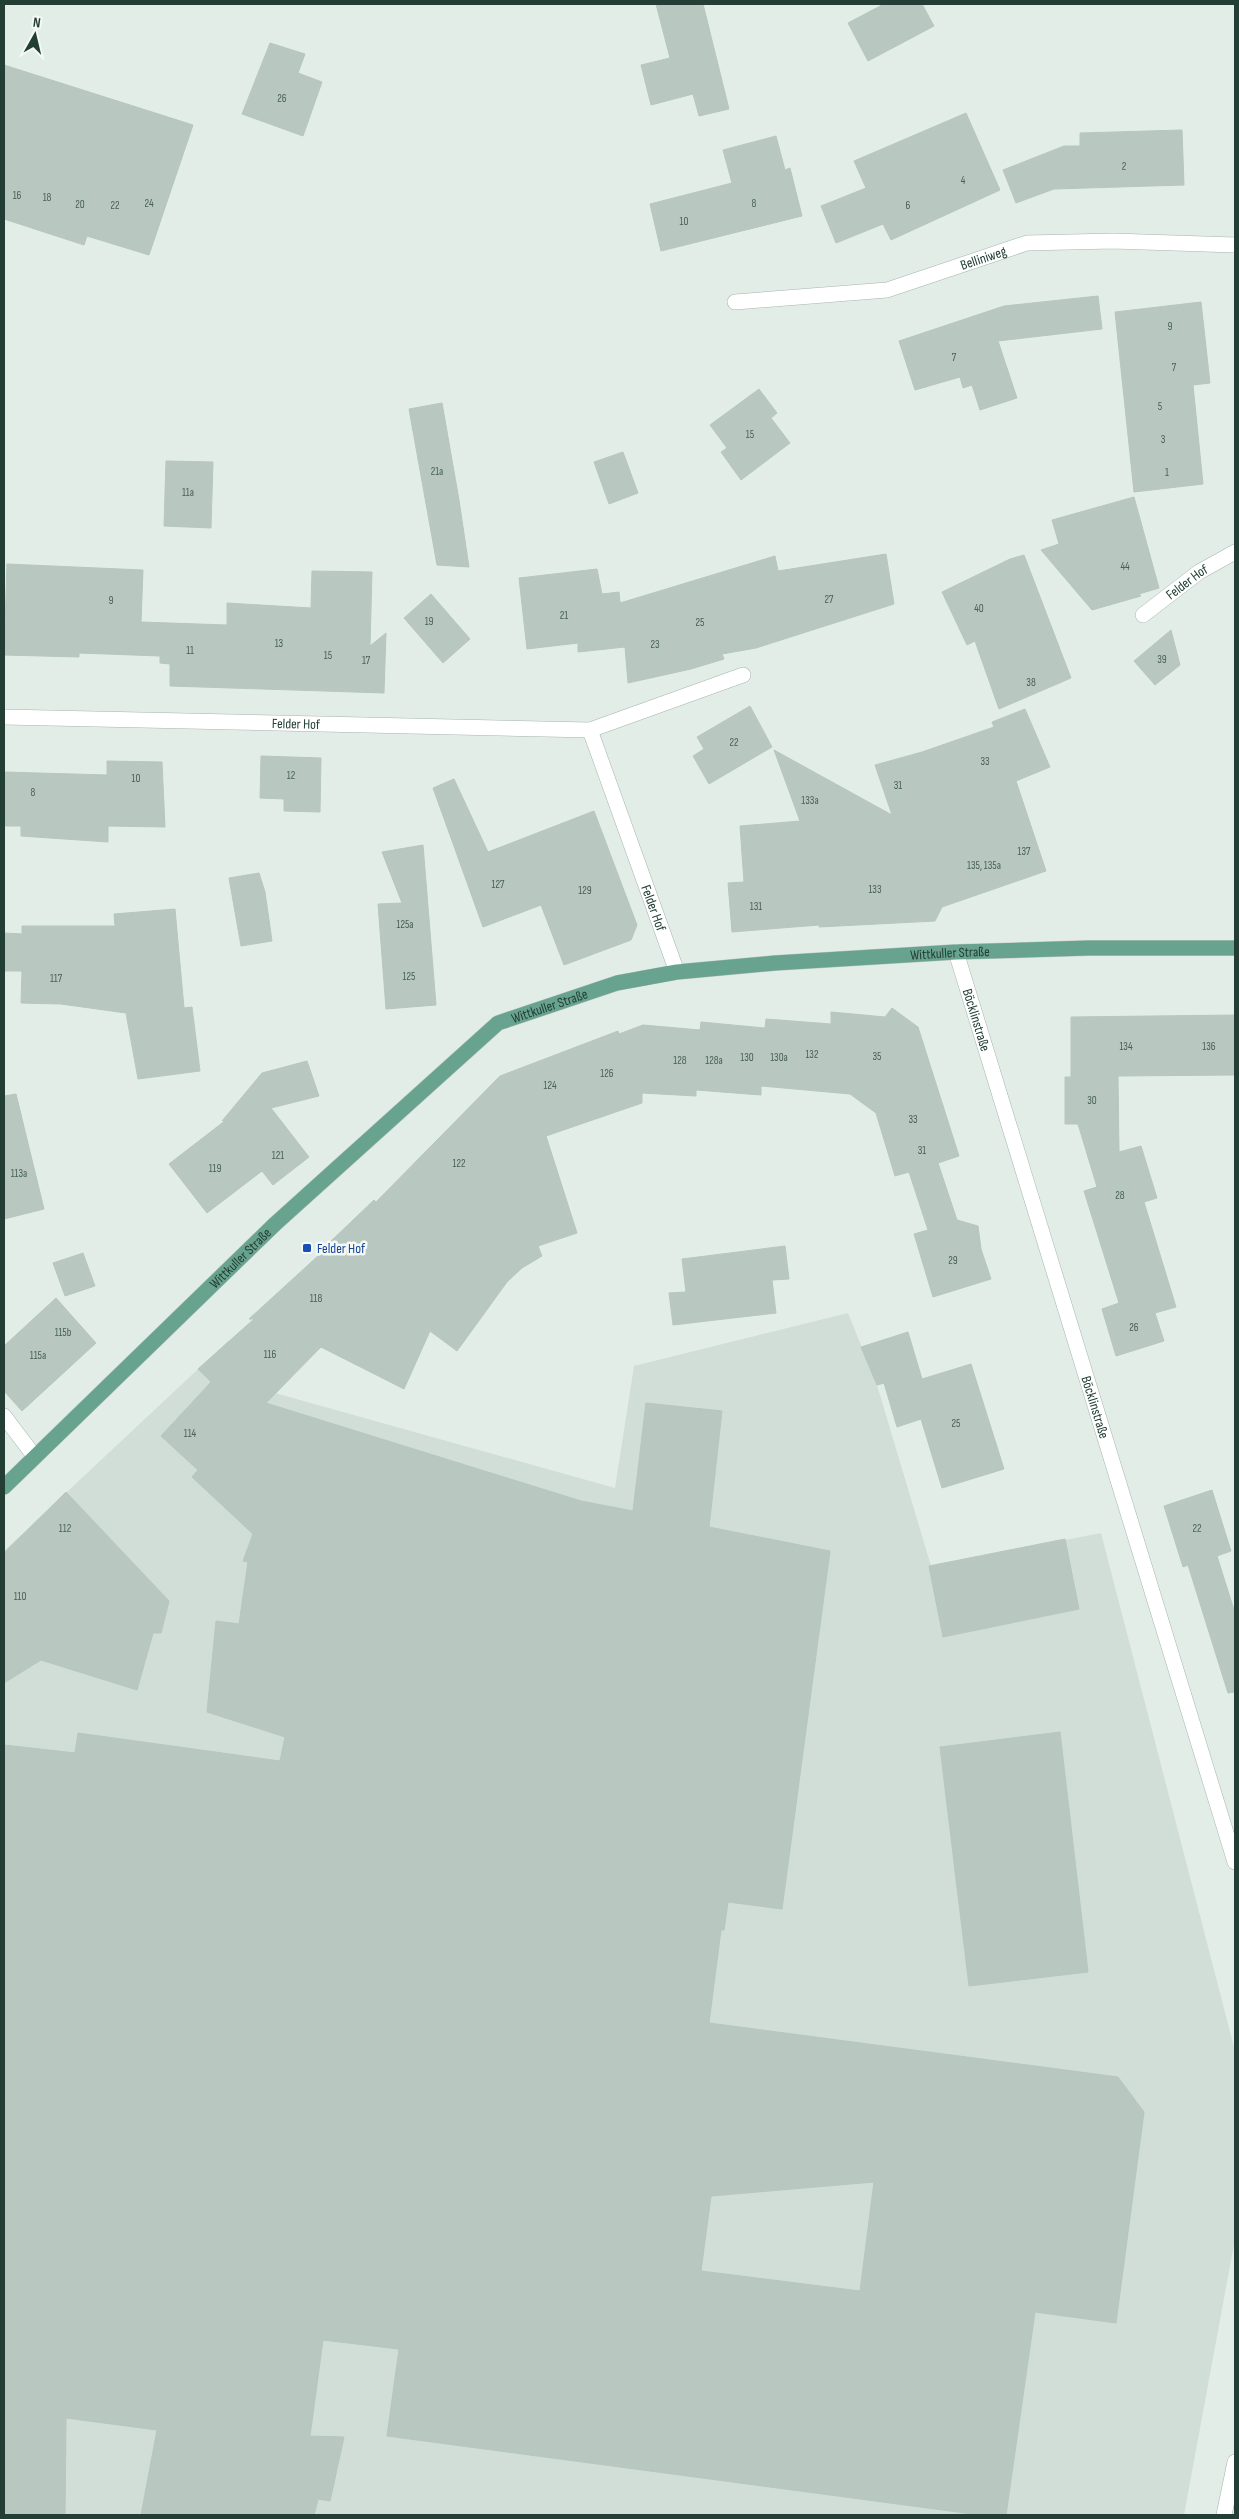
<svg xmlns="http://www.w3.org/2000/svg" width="1239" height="2519" font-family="'Sofia Sans Condensed',sans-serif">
<rect width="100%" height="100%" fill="#e3ede8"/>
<path fill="#d1ddd7" d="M 848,1313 L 877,1385 L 931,1566 L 1101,1533 L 1235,2051 L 1235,2239 L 1184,2515 L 4,2515 L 4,1551 L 228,1341 L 275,1393 L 615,1488 L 634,1366 Z"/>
<path fill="#b8c8c1" stroke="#b6c7be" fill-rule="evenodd" d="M 656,4 L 703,4 L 729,109 L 699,116 L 693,94 L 651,105 L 641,65 L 670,58 Z
M 884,4 L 922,4 L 934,26 L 868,61 L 848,23 Z
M 270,43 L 305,54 L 298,73 L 322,82 L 303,136 L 242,114 Z
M 4,65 L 193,125 L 149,255 L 87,236 L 84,245 L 4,219 Z
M 966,113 L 1000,190 L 891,240 L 883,224 L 836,243 L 821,206 L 866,188 L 854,161 Z
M 1182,130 L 1184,185 L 1054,189 L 1016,203 L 1003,170 L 1064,146 L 1080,146 L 1080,133 Z
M 776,136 L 785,170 L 790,168 L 802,216 L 661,251 L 650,204 L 732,183 L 723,150 Z
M 1098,296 L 1102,329 L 998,341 L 1017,398 L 980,410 L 972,385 L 963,388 L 960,377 L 915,390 L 899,341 L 1004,306 Z
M 1201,302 L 1210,383 L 1193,385 L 1203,484 L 1134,492 L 1115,312 Z
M 759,389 L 777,413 L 771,418 L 790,443 L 741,480 L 721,452 L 727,448 L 710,425 Z
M 442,403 L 459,500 L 469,567 L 437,565 L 409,409 Z
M 623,452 L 638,493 L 609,504 L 594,462 Z
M 166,461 L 213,462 L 211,528 L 164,526 Z
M 1134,497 L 1159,588 L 1139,594 L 1141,596 L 1092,610 L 1041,550 L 1059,544 L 1052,520 Z
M 886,554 L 894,604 L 756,648 L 722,654 L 724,659 L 691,669 L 628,683 L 625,647 L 578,652 L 578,643 L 527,649 L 519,578 L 597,569 L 602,594 L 619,592 L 620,603 L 775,556 L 778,571 Z
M 1024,555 L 1071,678 L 999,709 L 975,641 L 967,645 L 942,592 L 1010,559 Z
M 7,564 L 143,570 L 141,622 L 227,625 L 227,603 L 311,608 L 312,571 L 372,572 L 370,646 L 386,633 L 384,693 L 170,686 L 170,664 L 160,663 L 160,656 L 79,653 L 79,657 L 4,655 Z
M 431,594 L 470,639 L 443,663 L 404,618 Z
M 1171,630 L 1180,665 L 1155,685 L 1134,661 Z
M 750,706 L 772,747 L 709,784 L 693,756 L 704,749 L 697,737 Z
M 1025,709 L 1050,767 L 1016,781 L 1046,871 L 942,907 L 935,921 L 819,927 L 819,925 L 732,932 L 728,883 L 744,882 L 740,826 L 800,821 L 774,750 L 892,815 L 875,765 L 922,752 L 994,727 L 992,722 Z
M 261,756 L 321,758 L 320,812 L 284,811 L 284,799 L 260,798 Z
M 107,761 L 162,762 L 165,827 L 108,826 L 108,842 L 21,836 L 21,826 L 4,826 L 4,772 L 107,775 Z
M 454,779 L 488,852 L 594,811 L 637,925 L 631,940 L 564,965 L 541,905 L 483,927 L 433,788 Z
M 423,845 L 436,1005 L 386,1009 L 378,904 L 402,903 L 382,852 Z
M 259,873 L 265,892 L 272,941 L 241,946 L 229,878 Z
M 175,909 L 184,1008 L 192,1007 L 200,1071 L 138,1079 L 126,1013 L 61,1004 L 21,1003 L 22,971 L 4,971 L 4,933 L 22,934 L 22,926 L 115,926 L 114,914 Z
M 892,1008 L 918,1027 L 959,1156 L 938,1163 L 957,1220 L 978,1226 L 981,1249 L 991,1279 L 933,1297 L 914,1234 L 928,1230 L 909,1172 L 895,1176 L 876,1113 L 850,1094 L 761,1086 L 761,1095 L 696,1090 L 696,1096 L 642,1093 L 642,1103 L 546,1136 L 577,1233 L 538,1246 L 542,1256 L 522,1268 L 507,1282 L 457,1351 L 430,1331 L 404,1389 L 321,1347 L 266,1403 L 581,1501 L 633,1511 L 646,1403 L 722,1411 L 709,1527 L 830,1551 L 782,1909 L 728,1902 L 724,1930 L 721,1930 L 709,2023 L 1118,2077 L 1144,2112 L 1116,2323 L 1035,2312 L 1006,2515 L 980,2515 L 387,2436 L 399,2349 L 323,2340 L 310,2436 L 344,2437 L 330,2501 L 318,2499 L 314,2515 L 141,2515 L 157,2430 L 66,2418 L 65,2515 L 4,2515 L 4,1745 L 75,1753 L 78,1733 L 280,1761 L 285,1737 L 207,1712 L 216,1621 L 239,1624 L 248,1562 L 243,1561 L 253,1534 L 192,1477 L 198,1470 L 161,1436 L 211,1382 L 198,1369 L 254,1319 L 249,1319 L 331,1244 L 330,1242 L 374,1200 L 376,1202 L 500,1076 L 618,1031 L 619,1034 L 643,1025 L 700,1030 L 701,1022 L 765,1028 L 766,1019 L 831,1024 L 831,1012 L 885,1017 ZM 874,2182 L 860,2291 L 701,2271 L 711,2196 Z
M 1235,1015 L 1235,1075 L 1118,1076 L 1119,1152 L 1141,1146 L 1157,1198 L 1144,1202 L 1176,1307 L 1155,1313 L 1164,1341 L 1116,1356 L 1102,1309 L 1119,1303 L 1084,1191 L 1097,1187 L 1078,1124 L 1065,1124 L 1065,1077 L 1071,1077 L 1071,1017 Z
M 307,1061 L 319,1096 L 271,1108 L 309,1157 L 273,1185 L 262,1171 L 207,1213 L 169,1164 L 226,1120 L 222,1121 L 262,1073 Z
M 16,1094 L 44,1209 L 4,1219 L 4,1096 Z
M 785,1246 L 789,1279 L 772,1280 L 776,1313 L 673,1325 L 669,1293 L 686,1292 L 682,1259 Z
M 83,1253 L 95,1286 L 65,1296 L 53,1263 Z
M 56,1298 L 96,1343 L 22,1411 L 4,1391 L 4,1346 Z
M 908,1332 L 922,1379 L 971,1364 L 1004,1469 L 942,1488 L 921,1419 L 897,1427 L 884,1383 L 877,1385 L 861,1347 Z
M 1212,1490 L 1231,1551 L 1217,1556 L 1235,1613 L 1235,1692 L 1228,1693 L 1188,1565 L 1183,1567 L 1164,1506 Z
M 66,1492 L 169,1601 L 161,1633 L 153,1633 L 137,1690 L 41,1660 L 4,1683 L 4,1553 Z
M 1065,1539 L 1079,1609 L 943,1637 L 929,1566 Z
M 1060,1732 L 1088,1972 L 969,1986 L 940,1747 Z"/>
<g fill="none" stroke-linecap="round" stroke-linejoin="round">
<defs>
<g id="minor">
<path id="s1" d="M 735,302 L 887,290 L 1027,243 L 1113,241 L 1235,245"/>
<path id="s2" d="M 1143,615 L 1199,572 L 1235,552"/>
<path id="s3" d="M 4,717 L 590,730 L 743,675"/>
<path id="s4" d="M 590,730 L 677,972"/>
<path id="s5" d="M 956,952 L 1235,1862"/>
<path d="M 4,1416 L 35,1457"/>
<path d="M 1224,2515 L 1235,2462"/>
</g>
<g id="major">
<path id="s6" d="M 4,1487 L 275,1224 L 498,1023 L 617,983 L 677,972 L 775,963 L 956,952 L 1089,948 L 1235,948"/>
</g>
</defs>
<use href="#minor" stroke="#a6b5af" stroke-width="16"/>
<use href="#major" stroke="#c1c9c6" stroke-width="16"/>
<use href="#minor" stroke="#fff" stroke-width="15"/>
<use href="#major" stroke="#68a38f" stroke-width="15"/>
</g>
<rect fill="#1a4fb4" stroke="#f4f9f6" stroke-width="2" x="302" y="1243" width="10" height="10" rx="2.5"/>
<g text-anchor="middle" stroke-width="5" stroke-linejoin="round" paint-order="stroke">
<g font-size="11" fill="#486158">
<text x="282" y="102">26</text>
<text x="1124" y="170">2</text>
<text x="963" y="184">4</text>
<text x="17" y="199">16</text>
<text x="47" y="201">18</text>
<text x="149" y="207">24</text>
<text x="754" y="207">8</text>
<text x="80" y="208">20</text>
<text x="115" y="209">22</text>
<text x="908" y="209">6</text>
<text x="684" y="225">10</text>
<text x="1170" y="330">9</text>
<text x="954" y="361">7</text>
<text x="1174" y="371">7</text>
<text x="1160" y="410">5</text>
<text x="750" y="438">15</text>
<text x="1163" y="443">3</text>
<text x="437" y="475">21a</text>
<text x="1167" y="476">1</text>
<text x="188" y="496">11a</text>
<text x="1125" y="570">44</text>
<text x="829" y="603">27</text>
<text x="111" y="604">9</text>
<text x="979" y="612">40</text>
<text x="564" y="619">21</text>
<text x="429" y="625">19</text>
<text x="700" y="626">25</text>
<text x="279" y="647">13</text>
<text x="655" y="648">23</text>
<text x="190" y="654">11</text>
<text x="328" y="659">15</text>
<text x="1162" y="663">39</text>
<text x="366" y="664">17</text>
<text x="1031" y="686">38</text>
<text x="734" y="746">22</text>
<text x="985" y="765">33</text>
<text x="291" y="779">12</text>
<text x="136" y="782">10</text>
<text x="898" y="789">31</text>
<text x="33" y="796">8</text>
<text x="810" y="804">133a</text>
<text x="1024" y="855">137</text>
<text x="984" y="869">135, 135a</text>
<text x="498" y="888">127</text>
<text x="875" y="893">133</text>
<text x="585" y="894">129</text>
<text x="756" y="910">131</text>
<text x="405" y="928">125a</text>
<text x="409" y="980">125</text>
<text x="56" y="982">117</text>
<text x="1126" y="1050">134</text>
<text x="1209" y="1050">136</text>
<text x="812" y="1058">132</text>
<text x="877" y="1060">35</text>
<text x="747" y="1061">130</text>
<text x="779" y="1061">130a</text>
<text x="680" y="1064">128</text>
<text x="714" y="1064">128a</text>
<text x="607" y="1077">126</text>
<text x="550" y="1089">124</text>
<text x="1092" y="1104">30</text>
<text x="913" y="1123">33</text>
<text x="922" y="1154">31</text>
<text x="278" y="1159">121</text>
<text x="459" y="1167">122</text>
<text x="215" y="1172">119</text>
<text x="19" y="1177">113a</text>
<text x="1120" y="1199">28</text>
<text x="953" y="1264">29</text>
<text x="316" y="1302">118</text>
<text x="1134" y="1331">26</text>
<text x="63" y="1336">115b</text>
<text x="270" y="1358">116</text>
<text x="38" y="1359">115a</text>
<text x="956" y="1427">25</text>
<text x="190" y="1437">114</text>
<text x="65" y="1532">112</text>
<text x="1197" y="1532">22</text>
<text x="20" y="1600">110</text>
</g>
<g font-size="14" fill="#233f35" stroke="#f4f9f6">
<text dy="5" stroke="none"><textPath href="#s1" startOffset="254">Belliniweg</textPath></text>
<text dy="5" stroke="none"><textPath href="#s2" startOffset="55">Felder Hof</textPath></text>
<text dy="5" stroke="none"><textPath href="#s3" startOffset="292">Felder Hof</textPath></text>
<text dy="5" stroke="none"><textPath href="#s4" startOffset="189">Felder Hof</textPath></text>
<text dy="5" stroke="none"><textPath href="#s6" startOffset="1138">Wittkuller Straße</textPath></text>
<text dy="5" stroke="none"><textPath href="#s6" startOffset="732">Wittkuller Straße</textPath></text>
<text dy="5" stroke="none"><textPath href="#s5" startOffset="71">Böcklinstraße</textPath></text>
<text dy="5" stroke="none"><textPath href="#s6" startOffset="329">Wittkuller Straße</textPath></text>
<text dy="5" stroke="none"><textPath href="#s5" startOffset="476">Böcklinstraße</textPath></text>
</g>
<g font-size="14" fill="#164399" stroke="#f4f9f6" text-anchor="start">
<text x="317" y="1253">Felder Hof</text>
</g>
</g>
<rect width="1239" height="2519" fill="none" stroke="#233f35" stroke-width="10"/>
<g transform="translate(35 35) rotate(8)" stroke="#f4f9f6" stroke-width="4" paint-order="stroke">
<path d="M0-4L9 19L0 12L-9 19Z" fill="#233f35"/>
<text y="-8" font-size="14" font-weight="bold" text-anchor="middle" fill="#233f35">N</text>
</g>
</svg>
